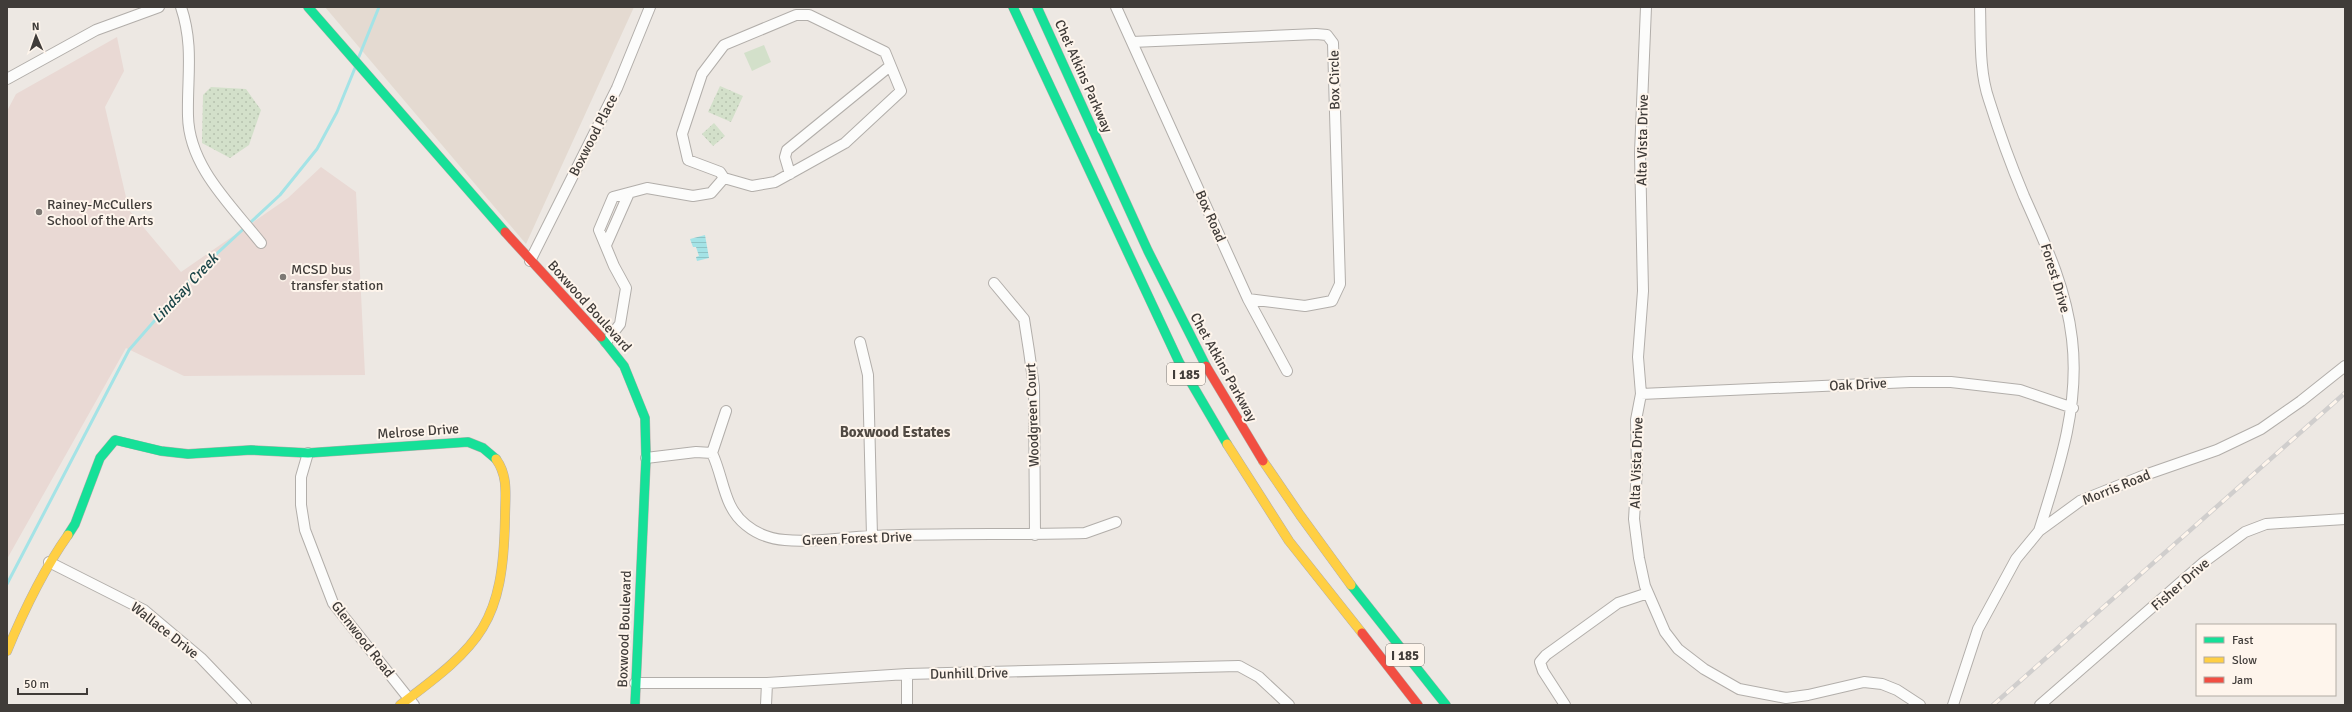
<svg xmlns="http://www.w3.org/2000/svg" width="2352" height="712" font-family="Signika,sans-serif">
<defs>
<pattern id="park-dots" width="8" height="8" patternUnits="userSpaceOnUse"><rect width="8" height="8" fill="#d3e0ca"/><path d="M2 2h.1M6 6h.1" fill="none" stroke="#b6c1ae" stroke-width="1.8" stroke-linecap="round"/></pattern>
<pattern id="water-rules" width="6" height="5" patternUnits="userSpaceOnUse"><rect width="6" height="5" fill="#a4e3e6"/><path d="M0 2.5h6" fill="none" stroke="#8ec4c6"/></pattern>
</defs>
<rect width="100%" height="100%" fill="#ede8e3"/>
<path fill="#e4dad1" d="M 325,7 L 634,7 L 526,244 Z"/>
<path fill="#e9d9d4" d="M 117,37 L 124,71 L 105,107 L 129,210 L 181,272 L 288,198 L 321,167 L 356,192 L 365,375 L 184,376 L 126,348 L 7,559 L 7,111 L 16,94 Z"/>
<path fill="#d3e0ca" d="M 764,45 L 771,62 L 752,71 L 744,53 Z"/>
<path fill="url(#park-dots)" d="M 720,86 L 743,96 L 731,122 L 708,112 Z
M 211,87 L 246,89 L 261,110 L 249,145 L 230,158 L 202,143 L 203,95 Z
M 714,123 L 725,136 L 713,146 L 702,134 Z"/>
<path fill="url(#water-rules)" d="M 705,235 L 709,258 L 697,261 L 696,257 L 699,256 L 696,247 L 693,247 L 690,239 Z"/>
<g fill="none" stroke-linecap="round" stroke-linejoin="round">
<path stroke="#a4e3e6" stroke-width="3" d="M 358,59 L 379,7
M 7,584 L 129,350 L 197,272 L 280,195 L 317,149 L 337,112 L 355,68"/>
<defs>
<path id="street" d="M 181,7 C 194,46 187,77 188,116 C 189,167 232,206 261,243
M 1116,7 L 1248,299 L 1305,306 L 1332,301 L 1340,284 L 1333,43 L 1327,35 L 1316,34 L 1132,42
M 1646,7 L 1640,153 L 1643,291 L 1638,357 L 1641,394 L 1636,420 L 1637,470 L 1634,519 L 1639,558 L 1645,586 L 1665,632 L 1678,649 L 1704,669 L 1739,689 L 1786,698 L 1808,695 L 1864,682 L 1882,684 L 1897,690 L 1920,705
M 1980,7 C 1981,37 1979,71 1989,100 C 1999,132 2011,165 2024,196 C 2045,243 2066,287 2072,339 C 2080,406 2059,468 2039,531
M 796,15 L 809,15 L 885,52 L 901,91 L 845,143 L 775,182 L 752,186 L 724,178 L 720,172 L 688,160 L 682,134 L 702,74 L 724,45 Z
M 7,79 L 96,30 L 159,7
M 790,174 L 785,157 L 787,150 L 890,66
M 606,245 L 629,193
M 530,261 L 617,88 L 650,7
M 994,283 L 1024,319 L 1029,351 L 1034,387 L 1035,535
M 1248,299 L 1287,371
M 606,342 L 620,324 L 626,288 L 614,266 L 599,230 L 613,197 L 647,188 L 693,196 L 711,193 L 724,178
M 860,342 L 868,375 L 872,536
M 1641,394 L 1910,382 L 1951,382 L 2020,390 L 2073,408
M 308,453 L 301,477 L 301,505 L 305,530 L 333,603 L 414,705
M 712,453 C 724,478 723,507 746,525 C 757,534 771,539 785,540 C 815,543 843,537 873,536 C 943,533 1014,535 1085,533 L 1116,522
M 712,453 L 726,411
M 646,458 L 696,452 L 712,453
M 49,562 L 144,610 L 201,658 L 246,705
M 635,683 L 767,683 L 907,674 L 1239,666 L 1259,677 L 1289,705
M 766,705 L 767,683
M 907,705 L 907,674
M 1565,705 L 1543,671 L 1540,662 L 1546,655 L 1618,603 L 1648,593
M 1953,705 L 1978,629 L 2016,559 L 2039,531 L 2080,501 L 2145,475 L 2217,450 L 2261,429 L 2301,401 L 2345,366
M 2040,705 L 2204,562 L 2245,532 L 2266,524 L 2345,519"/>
<path id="fast" d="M 308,7 L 505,232
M 1013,7 L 1179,362 L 1227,444
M 1037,7 L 1148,251 L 1206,366
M 601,337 L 624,366 L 645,418 L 646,458 L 635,705
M 68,535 L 75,524 L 100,458 L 115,440 L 161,451 L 188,454 L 251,450 L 308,453 L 468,442 L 483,448 L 496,459
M 1351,585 L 1446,705"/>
<path id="slow" d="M 1227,444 L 1289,541 L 1362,633
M 1263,461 L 1300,515 L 1351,585
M 7,651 C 24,610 42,572 68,535
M 400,705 C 482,644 503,623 505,518 C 505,497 509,477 496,459"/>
<path id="jam" d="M 505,232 L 601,337
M 1206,366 L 1263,461
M 1362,633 L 1418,705"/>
</defs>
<use href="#street" stroke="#b2aeaa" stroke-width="12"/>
<use href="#fast" stroke="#b2aeaa" stroke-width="10"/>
<use href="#slow" stroke="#b2aeaa" stroke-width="10"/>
<use href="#jam" stroke="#b2aeaa" stroke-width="10"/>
<use href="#street" stroke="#fcfcfb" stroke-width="10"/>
<use href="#fast" stroke="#16e098" stroke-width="9"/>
<use href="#slow" stroke="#ffcf43" stroke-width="9"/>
<use href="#jam" stroke="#f24e42" stroke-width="9"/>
<defs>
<path id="rail" d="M 1993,705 L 2345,393"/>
</defs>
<use href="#rail" stroke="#d0cecd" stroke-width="4.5"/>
<use href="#rail" stroke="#fef5ec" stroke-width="3" stroke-dasharray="9" stroke-linecap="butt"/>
</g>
<g fill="#7d7874" stroke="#fef5ec" stroke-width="1.5">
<circle cx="39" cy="212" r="4"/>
<circle cx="283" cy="277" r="4"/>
</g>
<g text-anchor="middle" stroke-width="4" stroke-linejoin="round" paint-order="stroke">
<g fill="#fef5ec" stroke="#79746f" stroke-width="1">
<rect x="1167" y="363" width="38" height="22" rx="3"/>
<rect x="1386" y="644" width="38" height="22" rx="3"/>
</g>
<g font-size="13" font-weight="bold" fill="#403c39">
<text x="1186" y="379">I 185</text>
<text x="1405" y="660">I 185</text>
</g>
<g font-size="14" fill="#403c39" stroke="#fef5ec">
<text transform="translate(1084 76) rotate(66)" y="5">Chet Atkins Parkway</text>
<text transform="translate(1334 80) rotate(-91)" y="5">Box Circle</text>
<text transform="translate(593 135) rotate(-63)" y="5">Boxwood Place</text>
<text transform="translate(1642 140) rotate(-89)" y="5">Alta Vista Drive</text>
<text transform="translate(1211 216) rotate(66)" y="5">Box Road</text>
<text transform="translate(2056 278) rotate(73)" y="5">Forest Drive</text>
<text transform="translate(590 306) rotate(48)" y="5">Boxwood Boulevard</text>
<text transform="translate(1224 367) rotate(61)" y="5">Chet Atkins Parkway</text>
<text transform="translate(1858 384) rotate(-3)" y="5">Oak Drive</text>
<text transform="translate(1032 415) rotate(-92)" y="5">Woodgreen Court</text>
<text transform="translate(418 431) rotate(-4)" y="5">Melrose Drive</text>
<text transform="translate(1636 463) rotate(-88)" y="5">Alta Vista Drive</text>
<text transform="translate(2116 487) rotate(-22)" y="5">Morris Road</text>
<text transform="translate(857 538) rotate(-2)" y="5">Green Forest Drive</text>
<text transform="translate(2180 584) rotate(-41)" y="5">Fisher Drive</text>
<text transform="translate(624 629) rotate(-88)" y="5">Boxwood Boulevard</text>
<text transform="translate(165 630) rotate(38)" y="5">Wallace Drive</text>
<text transform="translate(363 639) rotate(52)" y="5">Glenwood Road</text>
<text transform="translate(969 673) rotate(-1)" y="5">Dunhill Drive</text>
</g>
<g font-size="14" fill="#403c39" stroke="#fef5ec" text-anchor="start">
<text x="47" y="209">Rainey-McCullers<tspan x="47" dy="16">School of the Arts</tspan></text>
<text x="291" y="274">MCSD bus<tspan x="291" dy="16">transfer station</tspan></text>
</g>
<g font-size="15" font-style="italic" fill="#194447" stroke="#fef5ec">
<text transform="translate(185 288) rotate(-47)" y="5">Lindsay Creek</text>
</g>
<g font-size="15" font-weight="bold" fill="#514a43" stroke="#fef5ec">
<text x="895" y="437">Boxwood Estates</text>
</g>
</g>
<rect width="2352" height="712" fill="none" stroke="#403c39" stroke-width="16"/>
<rect x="2196" y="624" width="140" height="72" fill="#fef5ec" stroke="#b2aba4"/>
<rect x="2204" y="637" width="20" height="6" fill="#16e098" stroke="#b2aba4"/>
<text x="2232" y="644" font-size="12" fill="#403c39">Fast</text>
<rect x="2204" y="657" width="20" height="6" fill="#ffcf43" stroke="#b2aba4"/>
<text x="2232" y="664" font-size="12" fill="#403c39">Slow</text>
<rect x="2204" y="677" width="20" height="6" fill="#f24e42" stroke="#b2aba4"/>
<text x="2232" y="684" font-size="12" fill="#403c39">Jam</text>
<g transform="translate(36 36) rotate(358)" stroke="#fef5ec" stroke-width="3" paint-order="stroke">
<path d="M0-3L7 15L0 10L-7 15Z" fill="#403c39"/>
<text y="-6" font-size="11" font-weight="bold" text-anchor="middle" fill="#403c39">N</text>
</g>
<path d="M18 688v6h69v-6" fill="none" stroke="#403c39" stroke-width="2"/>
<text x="24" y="688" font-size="12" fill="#403c39" stroke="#fef5ec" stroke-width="3" paint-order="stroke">50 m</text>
</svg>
